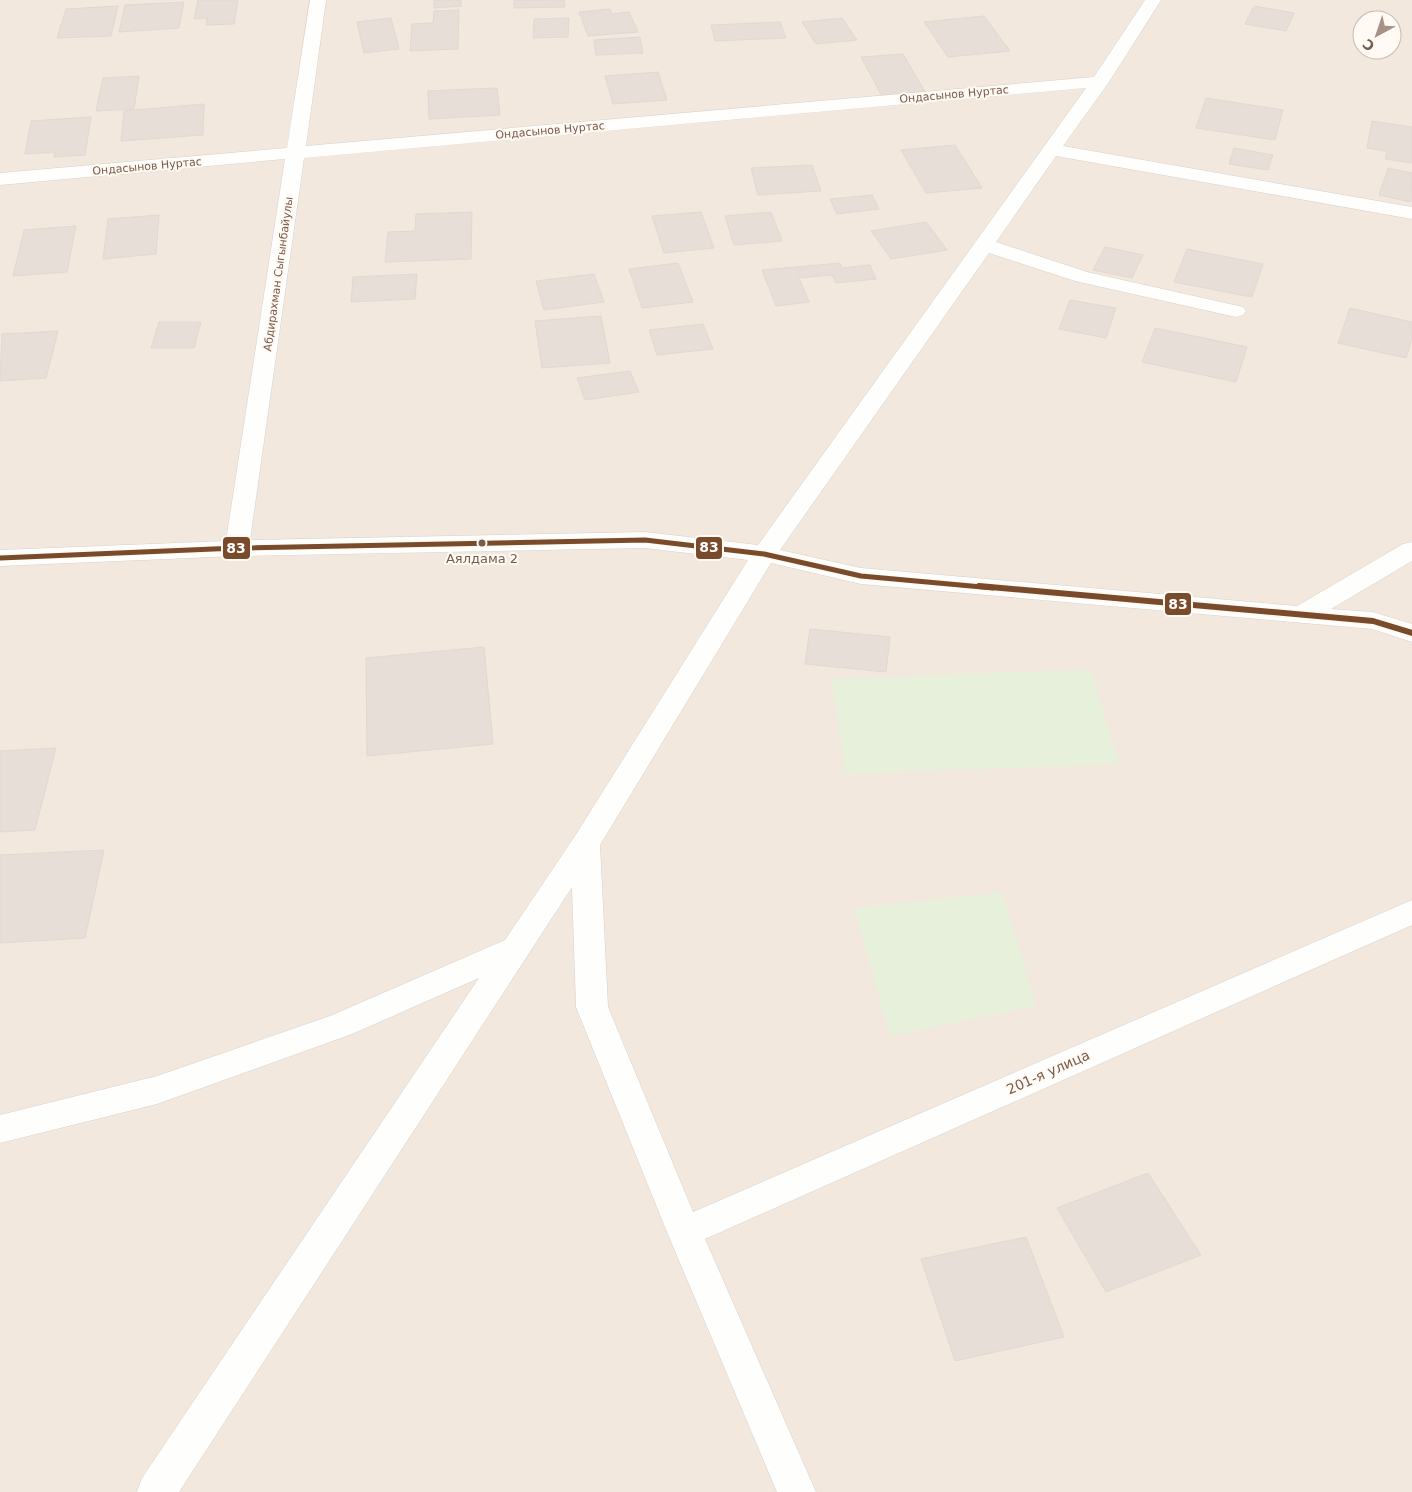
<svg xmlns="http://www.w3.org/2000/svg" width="1412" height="1492" font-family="'DejaVu Sans',sans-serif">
<rect width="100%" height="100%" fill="#f9f5f0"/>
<path fill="#f2e8de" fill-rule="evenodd" d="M 0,0 L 1412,0 L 1412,1492 L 0,1492 ZM 1362,20 L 1392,20 L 1392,50 L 1362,50 Z"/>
<path fill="#e7f0db" d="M 1091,669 L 1119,764 L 846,774 L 831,679 Z
M 1002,892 L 1036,1006 L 890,1036 L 854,908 Z"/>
<path fill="#e6ded7" stroke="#e2d8d2" d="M 198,0 L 238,0 L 234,24 L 206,25 L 207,18 L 194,19 Z
M 434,0 L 461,0 L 461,6 L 434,8 Z
M 514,0 L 564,0 L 565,7 L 514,8 Z
M 184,2 L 179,28 L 119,32 L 125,5 Z
M 118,6 L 111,36 L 57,38 L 66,9 Z
M 1254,6 L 1294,13 L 1286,31 L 1245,24 Z
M 610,9 L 612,14 L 629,12 L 638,32 L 588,36 L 579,12 Z
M 459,10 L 458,49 L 410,51 L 412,24 L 433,23 L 434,11 Z
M 984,16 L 1010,51 L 948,57 L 924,22 Z
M 391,18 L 399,49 L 364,53 L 357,22 Z
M 569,18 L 568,37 L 533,38 L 534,19 Z
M 842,18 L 857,40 L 816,44 L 802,22 Z
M 780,22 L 786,38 L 715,41 L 711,25 Z
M 640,37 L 643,53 L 596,55 L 594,40 Z
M 903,54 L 925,92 L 882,96 L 861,57 Z
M 658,72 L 667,100 L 613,104 L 605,76 Z
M 139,76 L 134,109 L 96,111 L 103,78 Z
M 497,88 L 500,115 L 429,119 L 428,91 Z
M 1206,98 L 1283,110 L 1275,140 L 1196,128 Z
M 204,104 L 203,135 L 121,141 L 124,111 Z
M 91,117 L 85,155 L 54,157 L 55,152 L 25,154 L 31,121 Z
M 1372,121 L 1412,127 L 1412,163 L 1385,159 L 1387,151 L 1367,148 Z
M 955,145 L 982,188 L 926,193 L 901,150 Z
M 1234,148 L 1273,155 L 1268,170 L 1229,164 Z
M 812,165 L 821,191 L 758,195 L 751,168 Z
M 1388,168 L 1412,173 L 1411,202 L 1379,195 Z
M 872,195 L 879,209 L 837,214 L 830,199 Z
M 472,212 L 471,259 L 385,262 L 388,232 L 415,231 L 416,214 Z
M 701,212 L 714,248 L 664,253 L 652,216 Z
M 771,212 L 782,241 L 734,245 L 725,216 Z
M 159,215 L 156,254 L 103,259 L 108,219 Z
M 926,222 L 947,250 L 891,259 L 871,231 Z
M 76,226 L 67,272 L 13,276 L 24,230 Z
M 1105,247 L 1143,255 L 1132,278 L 1093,270 Z
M 1187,249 L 1263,264 L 1252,297 L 1174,282 Z
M 678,263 L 693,302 L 642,308 L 629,269 Z
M 840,263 L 842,268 L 870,265 L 876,279 L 836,283 L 832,275 L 799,278 L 809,302 L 776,306 L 762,270 Z
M 417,274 L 415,299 L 351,302 L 353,277 Z
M 594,274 L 604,302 L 544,310 L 536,281 Z
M 1070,300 L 1116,308 L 1106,338 L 1059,329 Z
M 1350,308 L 1412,322 L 1412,338 L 1406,358 L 1338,343 Z
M 601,316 L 610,363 L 542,368 L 535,321 Z
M 159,322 L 201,322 L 194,348 L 151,348 Z
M 703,324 L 713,349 L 657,355 L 649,330 Z
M 1155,328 L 1247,347 L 1236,382 L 1142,362 Z
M 58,331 L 46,378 L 0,381 L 2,334 Z
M 630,371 L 639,392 L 585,400 L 577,378 Z
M 810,629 L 890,637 L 886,672 L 805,664 Z
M 484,647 L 493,744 L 367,756 L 366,658 Z
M 56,748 L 35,830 L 0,832 L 0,751 Z
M 104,850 L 85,938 L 0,943 L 0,855 Z
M 1148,1173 L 1201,1255 L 1106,1292 L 1057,1208 Z
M 1026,1237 L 1064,1337 L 955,1361 L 921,1259 Z"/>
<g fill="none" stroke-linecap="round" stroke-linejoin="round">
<defs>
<path id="minor" d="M 310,0 L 326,0 L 306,146 L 1094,77 L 1145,0 L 1161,0 L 1109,82 L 1063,146 L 1412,207 L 1412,219 L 1056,156 L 996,242 L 1087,272 L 1243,307 L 1246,311 L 1243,315 L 1236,317 L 1075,281 L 989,253 L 780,550 L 861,568 L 1297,606 L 1403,544 L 1412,542 L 1412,561 L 1331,609 L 1373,612 L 1412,624 L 1412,642 L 1372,629 L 861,584 L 771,563 L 600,845 L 608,1007 L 693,1212 L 1412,900 L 1412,925 L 705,1239 L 816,1492 L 777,1492 L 667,1232 L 576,1007 L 572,887 L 179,1492 L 137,1492 L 142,1478 L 479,978 L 352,1034 L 157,1104 L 0,1143 L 0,1115 L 157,1076 L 330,1016 L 505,940 L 575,836 L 748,560 L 645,548 L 237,556 L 0,566 L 0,550 L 226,541 L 285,159 L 0,185 L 0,173 L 287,148 ZM 1086,88 L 758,545 L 645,532 L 250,540 L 304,158 Z"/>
</defs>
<use href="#minor" stroke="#d7d1cb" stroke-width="1"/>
<use href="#minor" fill="#fefefd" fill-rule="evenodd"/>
<defs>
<path id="bus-1-far1" d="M 0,558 L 237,548 L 645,540 L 764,554 L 861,576 L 993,588"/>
<path id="bus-1" d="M 979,586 L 1373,621 L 1412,633"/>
</defs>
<use href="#bus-1-far1" stroke="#fffaf3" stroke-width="8"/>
<use href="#bus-1" stroke="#fffaf3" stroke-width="10"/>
<use href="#bus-1-far1" stroke="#7a4b2a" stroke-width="5"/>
<use href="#bus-1" stroke="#7a4b2a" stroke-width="6"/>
</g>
<circle fill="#7a5c4d" stroke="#fffaf3" stroke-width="2" cx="482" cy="543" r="4.5"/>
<g text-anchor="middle" stroke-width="4" stroke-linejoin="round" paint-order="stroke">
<g font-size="11" fill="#7a5c4d" stroke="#fffaf3">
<text transform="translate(954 94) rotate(-5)" y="4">Ондасынов Нуртас</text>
<text transform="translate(550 130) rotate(-5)" y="4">Ондасынов Нуртас</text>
<text transform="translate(147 166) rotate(-5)" y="4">Ондасынов Нуртас</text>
<text transform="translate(278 274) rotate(-82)" y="4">Абдирахман Сыгынбайулы</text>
</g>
<g font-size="13" fill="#7a5c4d" stroke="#fffaf3">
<text x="482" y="563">Аялдама 2</text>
</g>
<g font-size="14" fill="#7a5c4d" stroke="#fffaf3">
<text transform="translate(1048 1072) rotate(-24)" y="5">201-я улица</text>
</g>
</g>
<g stroke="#fffaf3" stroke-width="2">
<rect x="695" y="536" width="28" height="24" rx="5" fill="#7a4b2a"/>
<rect x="222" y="536" width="29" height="24" rx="5" fill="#7a4b2a"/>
<rect x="1164" y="592" width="28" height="24" rx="5" fill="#7a4b2a"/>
</g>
<g font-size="14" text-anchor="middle" font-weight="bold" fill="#fff">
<text x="709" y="552">83</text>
<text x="236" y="553">83</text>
<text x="1178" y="609">83</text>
</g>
<g transform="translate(1377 35) rotate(220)"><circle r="24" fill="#fffaf3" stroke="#cabbb1"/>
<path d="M0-4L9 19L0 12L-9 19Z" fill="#a69286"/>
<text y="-8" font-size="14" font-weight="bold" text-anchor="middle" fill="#7a5c4d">С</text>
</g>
</svg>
